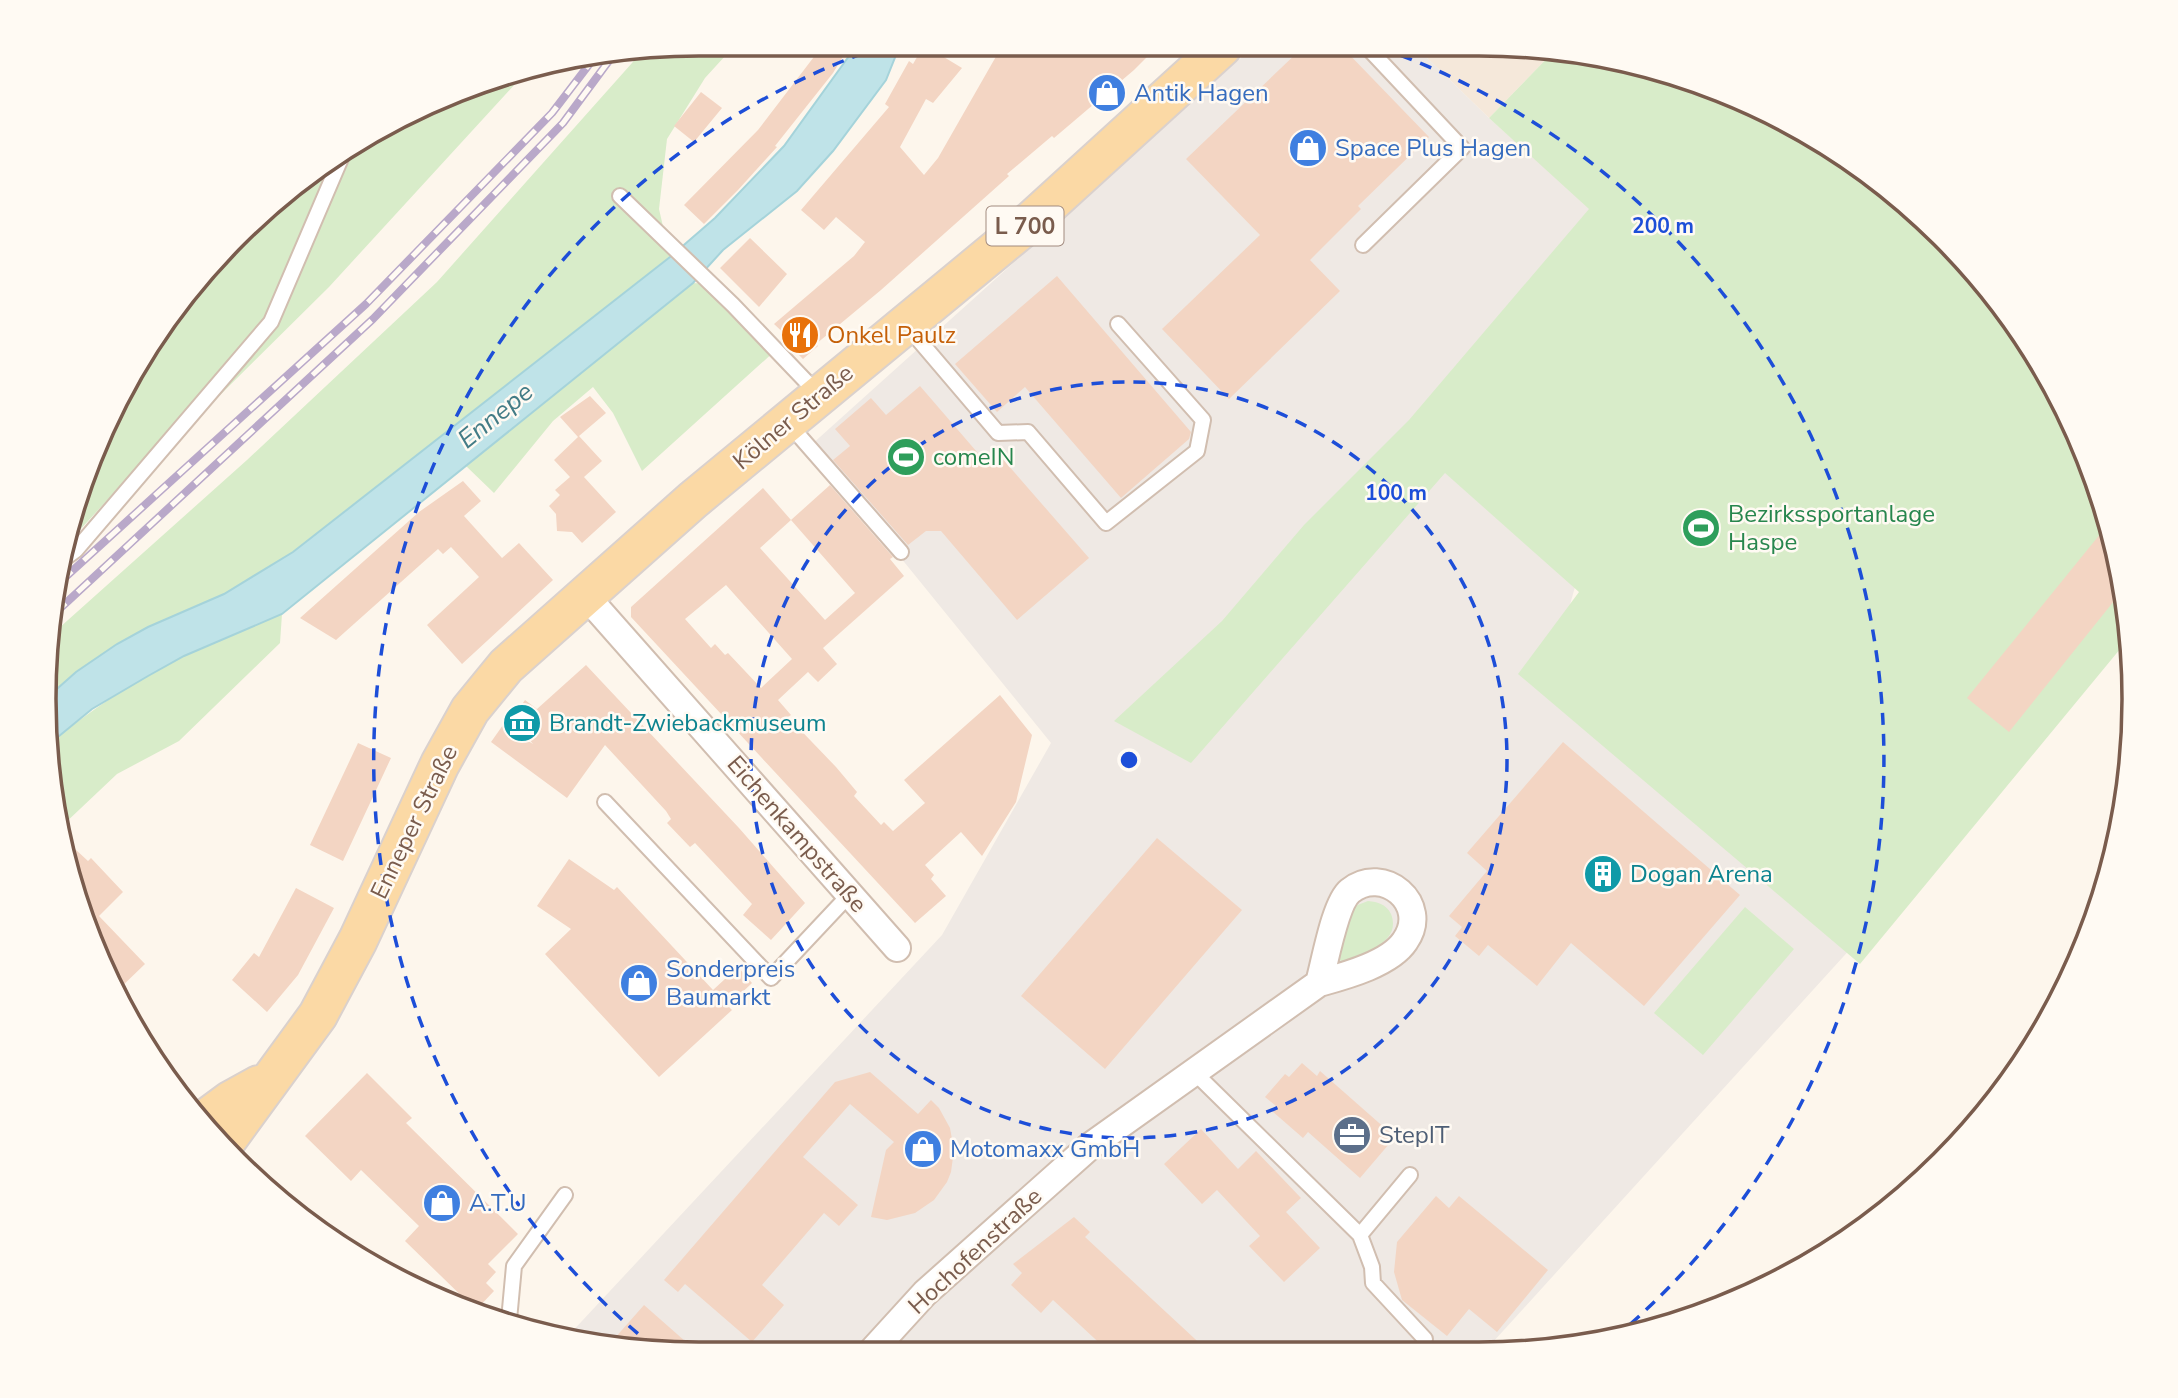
<svg xmlns="http://www.w3.org/2000/svg" width="2178" height="1398" font-family="'Nunito Sans',sans-serif">
<rect width="100%" height="100%" fill="#fdf6ec"/>
<path fill="#f5e8da" d="M 1417,48 L 1556,49 L 1489,118 Z"/>
<path fill="#efe9e4" d="M 1253,47 L 1417,48 L 1489,118 L 1615,230 L 1582,562 L 1546,690 L 1863,935 L 1483,1353 L 614,1349 L 568,1336 L 942,935 L 1051,743 L 810,446 Z"/>
<path fill="#d8ecc9" d="M 699,44 L 736,44 L 705,78 L 667,139 L 659,209 L 670,257 L 293,552 L 224,594 L 148,627 L 117,644 L 76,672 L 49,696 L 45,657 L 49,637 L 247,460 L 437,282 L 640,54 Z
M 1556,49 L 1565,49 L 1768,111 L 1911,206 L 1999,300 L 2066,409 L 2112,529 L 2130,637 L 1860,964 L 1518,674 L 1579,592 L 1445,473 L 1191,763 L 1114,721 L 1222,621 L 1304,525 L 1409,420 L 1589,209 L 1489,118 Z
M 526,72 L 329,287 L 217,398 L 272,322 L 349,147 L 489,78 Z
M 342,151 L 268,320 L 218,379 L 67,544 L 79,488 L 179,300 L 335,154 Z
M 693,283 L 709,284 L 776,350 L 642,471 L 613,413 L 593,387 L 553,421 L 494,493 L 466,466 Z
M 282,614 L 280,643 L 179,741 L 117,774 L 62,826 L 53,741 C 94,708 136,679 183,656 C 215,641 249,628 282,614 Z
M 1368,901 C 1378,902 1386,904 1391,914 C 1402,942 1365,952 1347,962 L 1338,960 L 1337,955 L 1351,911 L 1355,906 Z
M 1745,907 L 1794,949 L 1703,1055 L 1654,1013 Z"/>
<path fill="#bfe3e8" stroke="#a5d3da" stroke-width="2" d="M 857,45 L 900,45 L 886,80 L 833,151 L 797,191 L 723,250 L 693,283 L 282,614 L 184,656 L 148,676 L 92,709 L 53,741 L 49,696 L 76,672 L 117,644 L 148,627 L 224,594 L 293,552 L 670,257 L 715,218 L 784,146 Z"/>
<path fill="#f3d5c3" fill-rule="evenodd" d="M 823,45 L 850,45 L 833,73 L 775,146 L 777,147 L 738,190 L 704,224 L 684,205 L 758,130 Z
M 924,45 L 962,68 L 933,103 L 926,99 L 900,147 L 924,175 L 938,158 L 1002,46 L 1157,47 L 1134,70 L 1054,138 L 1052,136 L 1007,174 L 1009,176 L 881,290 L 816,344 L 818,346 L 803,359 L 788,344 L 790,339 L 774,324 L 854,256 L 865,242 L 836,217 L 824,230 L 801,210 L 889,107 L 885,104 L 909,61 L 913,64 Z
M 1302,48 L 1343,48 L 1429,137 L 1358,206 L 1361,209 L 1310,260 L 1340,291 L 1229,399 L 1162,329 L 1260,235 L 1186,159 Z
M 701,92 L 722,108 L 694,142 L 674,126 Z
M 750,238 L 787,274 L 759,307 L 720,268 Z
M 1057,276 L 1191,432 L 1189,439 L 1121,498 L 1025,387 L 997,412 L 955,364 Z
M 920,386 L 983,459 L 994,449 L 1089,558 L 1017,620 L 941,531 L 926,531 L 908,545 L 833,460 L 850,446 L 835,429 L 871,398 L 886,415 Z
M 590,396 L 606,413 L 579,436 L 602,461 L 584,477 L 616,512 L 582,543 L 572,532 L 557,531 L 556,514 L 549,506 L 560,495 L 555,490 L 570,477 L 554,460 L 578,437 L 560,417 Z
M 463,481 L 481,501 L 464,516 L 502,558 L 519,543 L 553,580 L 462,664 L 427,625 L 479,577 L 451,547 L 443,554 L 438,549 L 336,640 L 300,618 L 419,512 Z
M 830,485 L 893,557 L 890,559 L 904,576 L 823,648 L 837,664 L 818,682 L 808,672 L 778,700 L 791,715 L 788,717 L 836,767 L 857,792 L 854,796 L 881,825 L 884,822 L 893,831 L 925,803 L 904,780 L 1000,695 L 1032,735 L 1016,802 L 982,856 L 961,832 L 925,865 L 934,875 L 931,879 L 946,896 L 915,923 L 631,617 L 631,607 L 763,488 L 791,520 ZM 791,520 L 855,593 L 825,620 L 760,548 ZM 726,585 L 792,659 L 761,688 L 728,653 L 725,655 L 715,644 L 711,648 L 685,619 Z
M 2101,533 L 2114,544 L 2122,591 L 2009,732 L 1967,698 Z
M 586,665 L 739,828 L 805,903 L 771,940 L 743,915 L 752,904 L 695,843 L 690,847 L 667,823 L 671,819 L 666,811 L 605,745 L 567,798 L 491,742 L 503,725 L 533,744 L 512,719 L 525,700 L 537,709 Z
M 1563,742 L 1740,895 L 1644,1006 L 1571,943 L 1537,986 L 1488,945 L 1479,956 L 1455,936 L 1462,927 L 1449,916 L 1487,871 L 1467,853 Z
M 358,743 L 391,758 L 343,861 L 310,845 Z
M 1157,838 L 1242,910 L 1105,1069 L 1021,996 Z
M 75,849 L 88,861 L 91,858 L 123,892 L 99,916 L 145,964 L 117,991 L 66,868 L 65,859 Z
M 569,859 L 614,890 L 617,887 L 713,990 L 738,967 L 752,983 L 728,1006 L 732,1010 L 659,1077 L 545,954 L 571,929 L 537,906 Z
M 296,888 L 334,908 L 298,975 L 267,1012 L 232,980 L 254,953 L 259,957 Z
M 1302,1063 L 1317,1076 L 1320,1071 L 1395,1137 L 1360,1178 L 1308,1132 L 1303,1138 L 1272,1111 L 1276,1106 L 1265,1097 L 1285,1074 L 1289,1077 Z
M 870,1072 L 918,1114 L 931,1100 L 939,1108 L 950,1128 L 954,1150 L 951,1172 L 947,1182 L 934,1200 L 915,1213 L 887,1220 L 871,1217 L 886,1150 L 894,1142 L 850,1104 L 803,1157 L 858,1205 L 839,1226 L 824,1213 L 762,1285 L 784,1305 L 752,1342 L 685,1284 L 678,1292 L 664,1280 L 835,1082 Z
M 367,1073 L 412,1118 L 406,1123 L 518,1234 L 488,1264 L 496,1272 L 486,1283 L 494,1291 L 476,1310 L 405,1241 L 419,1226 L 361,1170 L 351,1181 L 305,1136 Z
M 1201,1129 L 1238,1169 L 1256,1151 L 1301,1198 L 1286,1212 L 1320,1248 L 1284,1282 L 1249,1246 L 1260,1236 L 1217,1190 L 1202,1204 L 1164,1164 Z
M 1436,1196 L 1449,1208 L 1459,1196 L 1548,1270 L 1497,1332 L 1469,1309 L 1447,1336 L 1402,1300 L 1394,1272 L 1397,1242 Z
M 1074,1217 L 1090,1232 L 1085,1237 L 1208,1351 L 1108,1351 L 1053,1300 L 1041,1313 L 1011,1285 L 1022,1273 L 1013,1264 Z
M 644,1305 L 694,1349 L 607,1347 Z"/>
<g fill="none" stroke-linecap="round" stroke-linejoin="round">
<defs>
<path id="service" d="M 620,196 L 733,305 L 819,395
M 1363,245 L 1462,148 L 1368,48
M 906,325 L 998,433 L 1028,432 L 1106,523 L 1197,451 L 1203,420 L 1118,324
M 788,423 L 901,552
M 65,558 L 76,550 L 271,322 L 345,149
M 605,802 L 771,978 L 850,894
M 1194,1072 L 1360,1235 L 1410,1175
M 1360,1235 L 1372,1267 L 1373,1283 L 1425,1339
M 509,1320 L 514,1266 L 565,1195"/>
<path id="minor" d="M 585,595 L 897,948
M 873,1350 L 925,1293 L 1089,1147 L 1319,983 C 1344,976 1390,964 1405,941 C 1431,904 1383,864 1350,891 C 1335,903 1325,962 1319,983"/>
<path id="primary" d="M 207,1118 L 230,1101 L 259,1085
M 226,1141 L 318,1015 L 358,940 L 440,764 L 470,710 L 506,666 L 693,500 L 1031,221 L 1222,47"/>
</defs>
<use href="#service" stroke="#d1beb0" stroke-width="18"/>
<use href="#minor" stroke="#d1beb0" stroke-width="30"/>
<use href="#primary" stroke="#dad1cd" stroke-width="42"/>
<use href="#service" stroke="#fff" stroke-width="14"/>
<use href="#minor" stroke="#fff" stroke-width="26"/>
<use href="#primary" stroke="#fbd9a5" stroke-width="38"/>
<defs>
<path id="rail" d="M 60,582 L 366,304 L 552,113 L 591,62
M 54,614 L 373,319 L 563,123 L 611,58"/>
</defs>
<use href="#rail" stroke="#b9a8c9" stroke-width="8"/>
<use href="#rail" stroke="#fffaf3" stroke-width="5" stroke-dasharray="16" stroke-linecap="butt"/>
</g>
<g fill="none" stroke="#1d4ed8" stroke-width="3.5" stroke-dasharray="12 9">
<circle cx="1129" cy="760" r="378"/>
<path d="M654 1347A755 755 0 0 1 883 46M1381 48A755 755 0 0 1 1619 1334"/>
</g>
<defs>
<symbol id="shop-disc" viewBox="-11 -11 22 22"><circle r="9.5" fill="#3f7fe0" stroke="#fffaf3"/><path d="M-5-2.5h2.3a2.7 3.5 0 0 1 5.4 0H5L5.5 6h-11ZM-1.5-2.5h3a1.5 2.3 0 0 0-3 0Z" fill="#fff"/></symbol>
<symbol id="restaurant-disc" viewBox="-11 -11 22 22"><circle r="9.5" fill="#e8710a" stroke="#fffaf3"/><path d="M-5-6h1v4h1v-4h1v4h1v-4h1v5L-1.5 .5V6h-2V.5L-5-1ZM5-6V6H3V1.5H1.5Q1.5-4 5-6Z" fill="#fff"/></symbol>
<symbol id="stadium-disc" viewBox="-11 -11 22 22"><circle r="9.5" fill="#2e9e5b" stroke="#fffaf3"/><path d="M0-5a6.5 5 0 1 0 0 10a6.5 5 0 1 0 0-10ZM-3.5-1.8h7v3.6h-7Z" fill="#fff"/></symbol>
<symbol id="museum-disc" viewBox="-11 -11 22 22"><circle r="9.5" fill="#0f9aa8" stroke="#fffaf3"/><path d="M0-6L6-3V-2H-6V-3ZM-5-1h2V3h-2ZM-1-1h2V3h-2ZM3-1h2V3H3ZM-6 4H6V6H-6Z" fill="#fff"/></symbol>
<symbol id="building-disc" viewBox="-11 -11 22 22"><circle r="9.5" fill="#0f9aa8" stroke="#fffaf3"/><path d="M-4-6H4V6H1V3H-1V6H-4ZM-2.5-4.3h1.7v1.8h-1.7ZM.8-4.3h1.7v1.8H.8ZM-2.5-1h1.7V.8h-1.7ZM.8-1h1.7V.8H.8Z" fill="#fff"/></symbol>
<symbol id="office-disc" viewBox="-11 -11 22 22"><circle r="9.5" fill="#5c6f8a" stroke="#fffaf3"/><path d="M-6-3h4V-5.5h4V-3h4V5H-6ZM-1-4.5V-3h2v-1.5ZM-6 0V1H6V0Z" fill="#fff"/></symbol>
</defs>
<g fill-rule="evenodd">
<use href="#shop-disc" x="1085" y="71" width="44" height="44"/>
<use href="#shop-disc" x="1286" y="126" width="44" height="44"/>
<use href="#restaurant-disc" x="778" y="313" width="44" height="44"/>
<use href="#stadium-disc" x="884" y="435" width="44" height="44"/>
<use href="#stadium-disc" x="1679" y="506" width="44" height="44"/>
<use href="#museum-disc" x="500" y="701" width="44" height="44"/>
<use href="#building-disc" x="1581" y="852" width="44" height="44"/>
<use href="#shop-disc" x="617" y="961" width="44" height="44"/>
<use href="#office-disc" x="1330" y="1113" width="44" height="44"/>
<use href="#shop-disc" x="901" y="1127" width="44" height="44"/>
<use href="#shop-disc" x="420" y="1181" width="44" height="44"/>
</g>
<g text-anchor="middle" stroke-width="5" stroke-linejoin="round" paint-order="stroke">
<rect fill="#fffaf3" stroke="#a28b7f" stroke-width="2" x="986.5" y="206.5" width="77" height="39" rx="5"/>
<g font-size="23" font-weight="bold" fill="#7a5c4d">
<text x="1025" y="234">L 700</text>
</g>
<g font-size="24" fill="#366cbe" stroke="#fffaf3" text-anchor="start">
<text x="1134" y="101">Antik Hagen</text>
<text x="1335" y="156">Space Plus Hagen</text>
<text x="666" y="977">Sonderpreis<tspan x="666" dy="28">Baumarkt</tspan></text>
<text x="950" y="1157">Motomaxx GmbH</text>
<text x="469" y="1211">A.T.U</text>
</g>
<g font-size="24" fill="#c56008" stroke="#fffaf3" text-anchor="start">
<text x="827" y="343">Onkel Paulz</text>
</g>
<g font-size="24" fill="#7a5c4d" stroke="#fffaf3">
<text transform="translate(793 417) rotate(-40)" y="8">Kölner Straße</text>
<text transform="translate(414 822) rotate(-64)" y="8">Enneper Straße</text>
<text transform="translate(797 834) rotate(49)" y="8">Eichenkampstraße</text>
<text transform="translate(975 1251) rotate(-43)" y="8">Hochofenstraße</text>
</g>
<g font-size="24" fill="#27864d" stroke="#fffaf3" text-anchor="start">
<text x="933" y="465">comeIN</text>
<text x="1728" y="522">Bezirkssportanlage<tspan x="1728" dy="28">Haspe</tspan></text>
</g>
<g font-size="24" fill="#0d838f" stroke="#fffaf3" text-anchor="start">
<text x="549" y="731">Brandt-Zwiebackmuseum</text>
<text x="1630" y="882">Dogan Arena</text>
</g>
<g font-size="24" fill="#4e5e75" stroke="#fffaf3" text-anchor="start">
<text x="1379" y="1143">StepIT</text>
</g>
<g font-size="26" font-style="italic" fill="#437c86" stroke="#fffaf3">
<text transform="translate(495 415) rotate(-39)" y="9">Ennepe</text>
</g>
</g>
<path d="M0 0H2178V1398H0ZM699 56H1479A643 643 0 0 1 2122 699V699A643 643 0 0 1 1479 1342H699A643 643 0 0 1 56 699V699A643 643 0 0 1 699 56Z" fill="#fffaf3" fill-rule="evenodd"/>
<path fill="none" stroke="#7a5c4d" stroke-width="3.5" d="M699 56H1479A643 643 0 0 1 2122 699V699A643 643 0 0 1 1479 1342H699A643 643 0 0 1 56 699V699A643 643 0 0 1 699 56Z"/>
<circle cx="1129" cy="760" r="10" fill="#1d4ed8" stroke="#fffaf3" stroke-width="3.5"/>
<g font-size="21" text-anchor="middle" font-weight="bold" fill="#1d4ed8" stroke="#fffaf3" stroke-width="5" stroke-linejoin="round" paint-order="stroke">
<text x="1663" y="233">200 m</text>
<text x="1396" y="500">100 m</text>
</g>
</svg>
